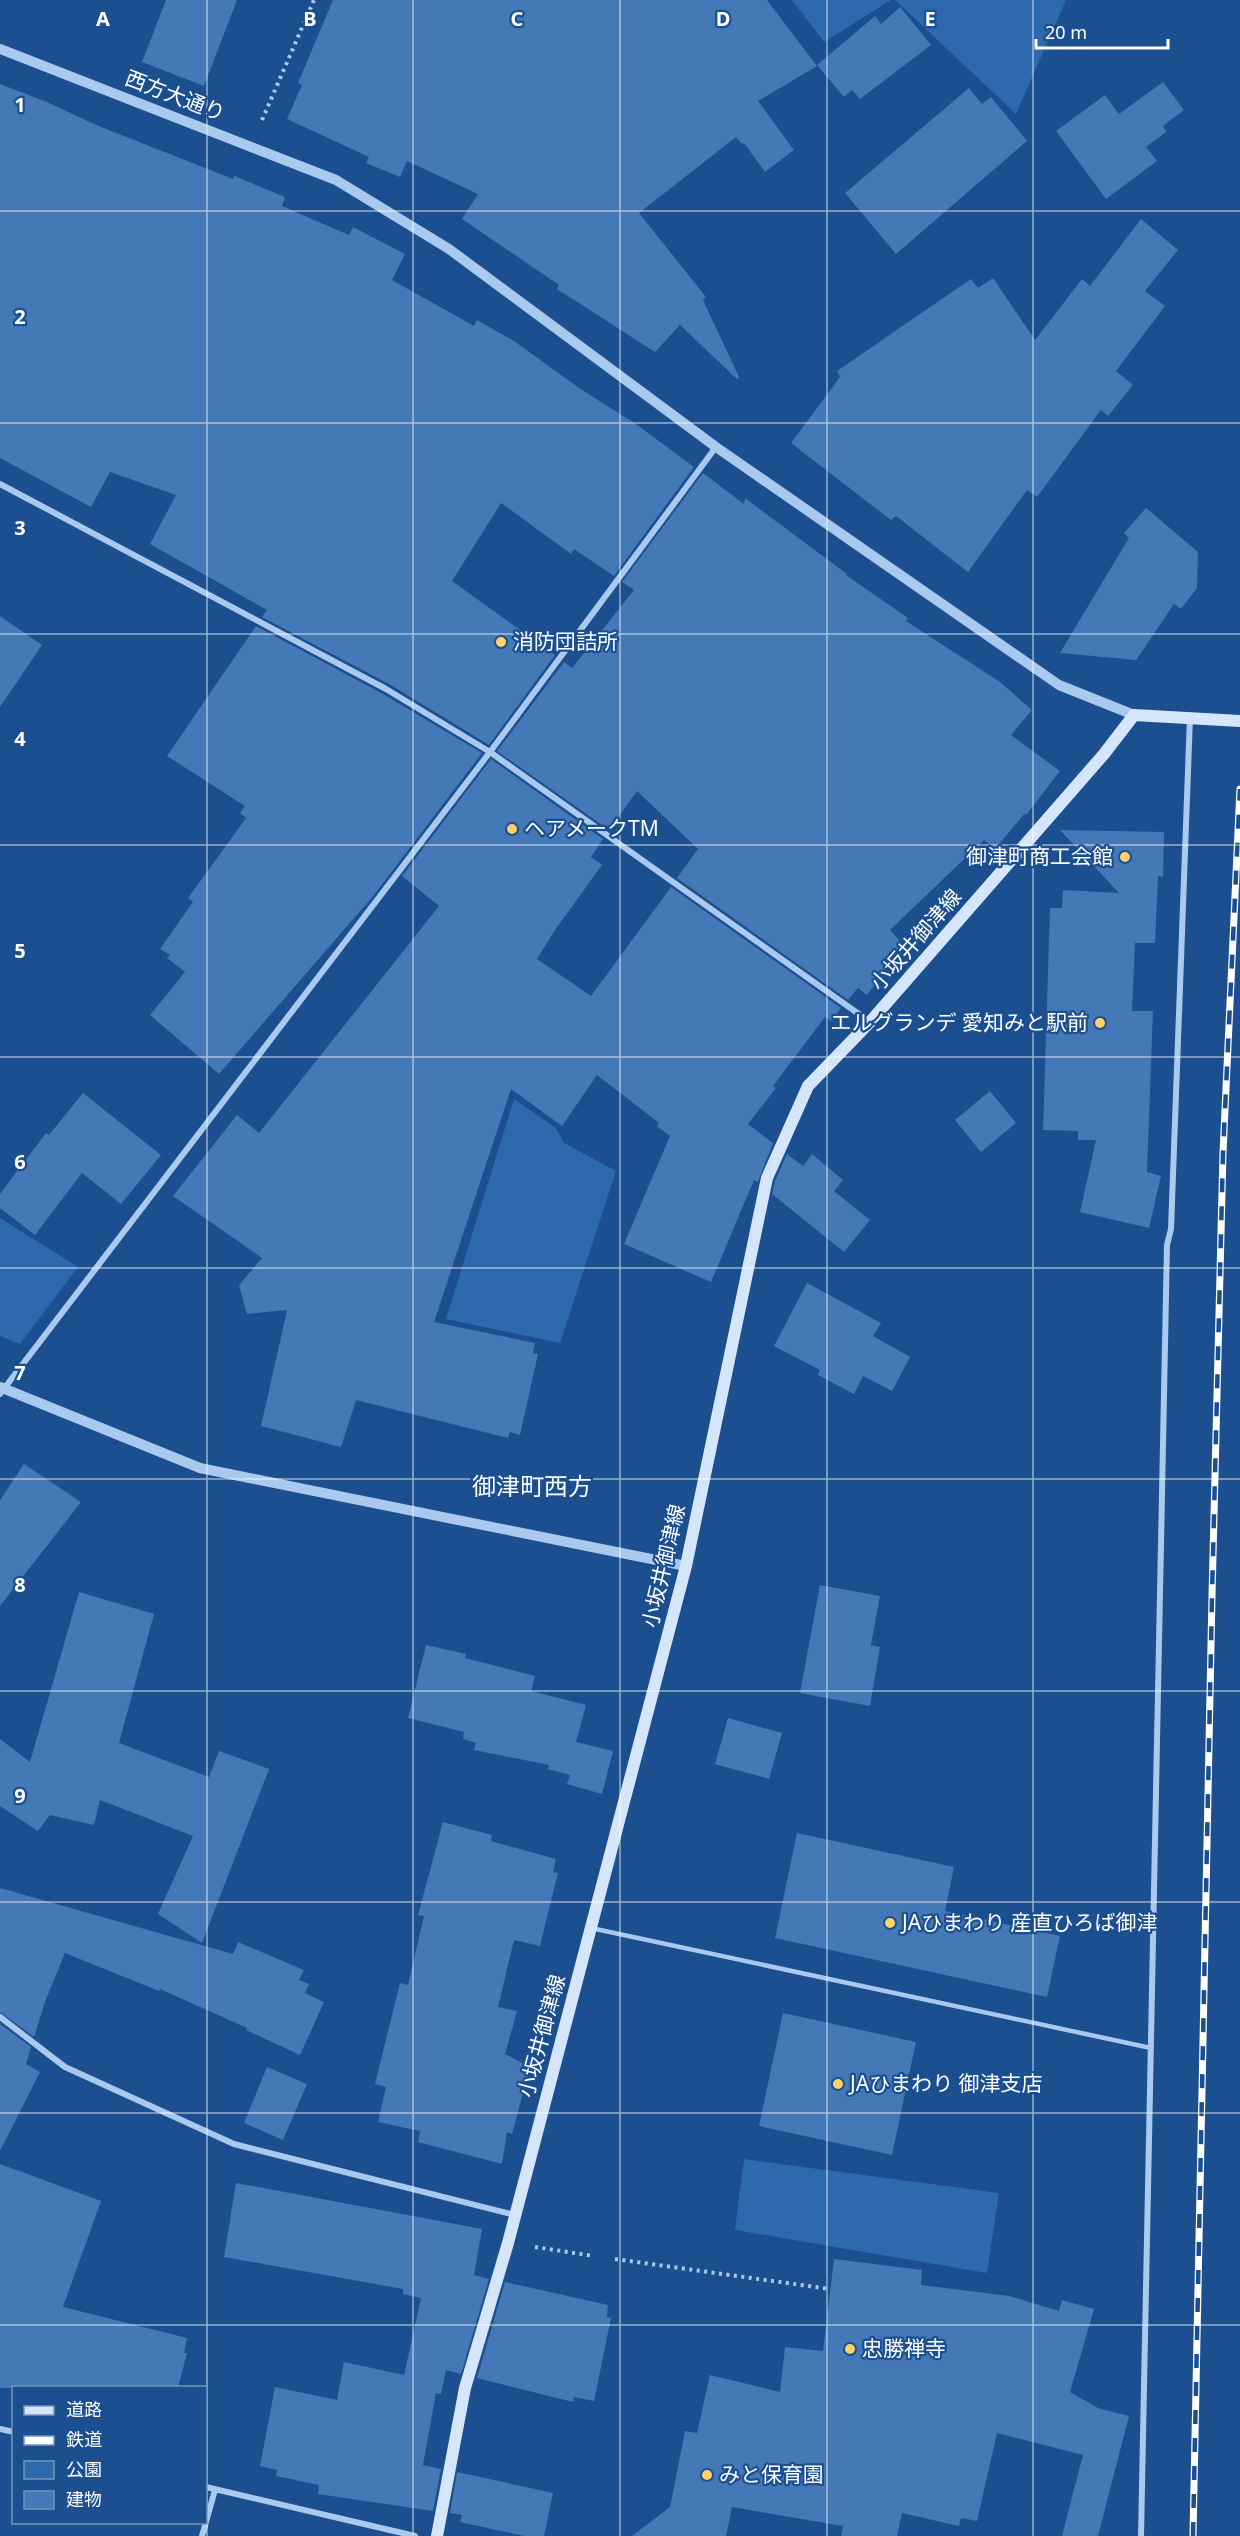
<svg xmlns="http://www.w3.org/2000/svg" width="1240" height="2536" font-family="'Noto Sans','Noto Sans JP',sans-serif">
<rect width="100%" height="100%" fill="#1b4f8f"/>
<path fill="#2e69ad" d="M 792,0 L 891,0 L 824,42 Z
M 895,0 L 1066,0 L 1016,114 Z
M 514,1099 L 556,1128 L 564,1143 L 616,1171 L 560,1343 L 446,1319 Z
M 0,1218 L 78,1267 L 20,1344 L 0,1336 Z
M 744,2159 L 999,2193 L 987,2273 L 735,2230 Z"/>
<path fill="#4478b7" d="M 166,0 L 237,0 L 204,86 L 142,62 Z
M 333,0 L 767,0 L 817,66 L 758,101 L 794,150 L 765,172 L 744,143 L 742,144 L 736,137 L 639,213 L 706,297 L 703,300 L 739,377 L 737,379 L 680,325 L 655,352 L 557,289 L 559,285 L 462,219 L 478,194 L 407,161 L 400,177 L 366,163 L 369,157 L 287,119 L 302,85 L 298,83 Z
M 900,7 L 931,45 L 860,99 L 852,90 L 844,97 L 817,65 L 875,16 L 881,24 Z
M 1163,82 L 1184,110 L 1163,126 L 1166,132 L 1146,147 L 1157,161 L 1106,199 L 1056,131 L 1105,95 L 1119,114 Z
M 0,84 L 47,102 L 96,125 L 233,179 L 234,176 L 285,197 L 282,206 L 349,235 L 353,227 L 405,254 L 392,280 L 474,326 L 477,320 L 514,341 L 579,388 L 636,424 L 694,467 L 614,576 L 574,549 L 571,554 L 501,503 L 452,581 L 555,655 L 489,745 L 389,684 L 262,617 L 267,610 L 150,544 L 176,495 L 110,472 L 91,507 L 0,458 Z
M 969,88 L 982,104 L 991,97 L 1027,141 L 896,254 L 845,193 Z
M 1141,219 L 1178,250 L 1145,291 L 1165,306 L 1116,371 L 1133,385 L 1108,416 L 1101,410 L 1037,497 L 1027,490 L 968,572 L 896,516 L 891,520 L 791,443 L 840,377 L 837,371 L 971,279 L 978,288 L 993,278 L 1035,340 L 1082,279 L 1090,286 Z
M 703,473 L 744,504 L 745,498 L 847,574 L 846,575 L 908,618 L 906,621 L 1000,682 L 1032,710 L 1011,735 L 1060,771 L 1026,815 L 1025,813 L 995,849 L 984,840 L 890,930 L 906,948 L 891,963 L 867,995 L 858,988 L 848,1000 L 677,878 L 698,849 L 637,791 L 609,830 L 497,751 L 564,662 L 572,668 L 634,590 L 622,582 Z
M 1146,508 L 1198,552 L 1197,588 L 1181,609 L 1174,604 L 1136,660 L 1060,653 L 1129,538 L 1124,533 Z
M 0,616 L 42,645 L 0,707 Z
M 256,626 L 383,694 L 482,753 L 374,895 L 219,1074 L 150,1015 L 185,972 L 167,958 L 170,955 L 160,949 L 193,902 L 188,898 L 246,818 L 240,813 L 245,806 L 167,756 Z
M 491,759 L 603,839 L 591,857 L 602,865 L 555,930 L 537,959 L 591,996 L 671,887 L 841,1008 L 831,1021 L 825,1017 L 773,1086 L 776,1088 L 748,1124 L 773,1143 L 758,1182 L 754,1180 L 711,1282 L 624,1244 L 670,1136 L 657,1126 L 659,1123 L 597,1075 L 562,1126 L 511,1089 L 434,1322 L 535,1343 L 533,1353 L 538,1354 L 520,1435 L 510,1432 L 508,1438 L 356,1400 L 341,1447 L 261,1426 L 287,1310 L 247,1314 L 239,1285 L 262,1258 L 173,1196 L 237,1115 L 259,1133 L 439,906 L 402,876 Z
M 1060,830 L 1164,832 L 1163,877 L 1158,876 L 1155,943 L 1135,943 L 1132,1011 L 1153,1011 L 1147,1172 L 1161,1176 L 1149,1228 L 1080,1212 L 1096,1140 L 1078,1140 L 1078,1131 L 1043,1130 L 1050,908 L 1062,908 L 1063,890 L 1119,893 Z
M 990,1091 L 1016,1123 L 981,1152 L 955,1120 Z
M 83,1093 L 161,1155 L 121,1204 L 82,1173 L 35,1235 L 0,1208 L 0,1194 L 46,1133 L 49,1135 Z
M 787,1154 L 803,1166 L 812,1154 L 843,1180 L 834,1191 L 870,1220 L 844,1252 L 772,1194 L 775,1181 Z
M 807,1283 L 881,1323 L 873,1336 L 910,1357 L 892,1391 L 863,1376 L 854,1394 L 818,1375 L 820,1370 L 774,1346 Z
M 24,1464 L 81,1502 L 0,1606 L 0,1500 Z
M 820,1585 L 880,1596 L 871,1645 L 880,1647 L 870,1706 L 800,1693 Z
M 79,1592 L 154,1614 L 119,1743 L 209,1777 L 219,1751 L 269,1769 L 202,1943 L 158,1914 L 193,1836 L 100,1800 L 94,1825 L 50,1815 L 38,1831 L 0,1806 L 0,1739 L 30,1762 Z
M 426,1645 L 466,1654 L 465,1658 L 535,1676 L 531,1691 L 586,1705 L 576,1742 L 613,1751 L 602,1794 L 567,1784 L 570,1775 L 548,1769 L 549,1765 L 474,1750 L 476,1743 L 463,1739 L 464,1732 L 408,1718 Z
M 728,1718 L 782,1733 L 769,1779 L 715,1764 Z
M 443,1822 L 492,1835 L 491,1841 L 556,1859 L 553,1872 L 558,1873 L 540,1946 L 514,1940 L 498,2007 L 517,2011 L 505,2054 L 530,2067 L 512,2134 L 507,2132 L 502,2164 L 418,2142 L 420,2131 L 378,2122 L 386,2087 L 375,2084 L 400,1983 L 408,1985 L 424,1916 L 418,1915 Z
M 797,1833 L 954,1867 L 945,1911 L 1060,1936 L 1047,1997 L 775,1938 Z
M 0,1888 L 233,1954 L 238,1942 L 304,1970 L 299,1980 L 309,1984 L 305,1993 L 324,2002 L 300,2055 L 246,2030 L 247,2028 L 160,1989 L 159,1991 L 65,1953 L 45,2002 L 34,2037 L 0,2012 Z
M 783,2013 L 916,2042 L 892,2155 L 759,2126 Z
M 0,2024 L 31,2047 L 26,2064 L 40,2072 L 0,2151 Z
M 267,2067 L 307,2084 L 283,2140 L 244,2123 Z
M 0,2164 L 101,2201 L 63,2307 L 187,2338 L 184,2353 L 187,2353 L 178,2388 L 0,2388 Z
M 236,2183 L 482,2229 L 474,2275 L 489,2279 L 461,2374 L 446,2370 L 441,2394 L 436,2393 L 423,2465 L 441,2469 L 433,2511 L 318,2494 L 319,2485 L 276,2476 L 277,2470 L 260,2466 L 275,2387 L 337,2400 L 344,2362 L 404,2375 L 421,2298 L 403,2294 L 403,2289 L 224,2257 Z
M 834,2259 L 922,2270 L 921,2285 L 1009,2296 L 1059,2311 L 1062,2300 L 1094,2309 L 1070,2392 L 1098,2408 L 1129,2416 L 1098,2536 L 1062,2536 L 1083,2455 L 997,2433 L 977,2521 L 961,2518 L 959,2526 L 902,2513 L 897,2536 L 841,2536 L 843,2526 L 732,2507 L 726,2536 L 632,2536 L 670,2507 L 685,2431 L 697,2433 L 710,2375 L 780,2392 L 785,2347 L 823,2351 Z
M 505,2282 L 608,2305 L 607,2317 L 611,2318 L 594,2401 L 574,2397 L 573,2402 L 477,2378 Z
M 457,2472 L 553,2493 L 544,2536 L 524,2536 L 460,2522 L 462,2515 L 450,2513 Z"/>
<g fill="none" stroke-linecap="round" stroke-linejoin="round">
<path stroke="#a9c9ee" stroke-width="4" stroke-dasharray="3 4.5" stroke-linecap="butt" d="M 262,120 L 314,0
M 535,2247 L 594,2256
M 615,2259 L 830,2289"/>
<path stroke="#a9c9ee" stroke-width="4.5" d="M 591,1928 L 1151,2048"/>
<path stroke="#a9c9ee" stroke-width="6" d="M 0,484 L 386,689 L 490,752 L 870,1022
M 0,1394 L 490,752 L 716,447
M 0,2017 L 65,2067 L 234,2144 L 515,2215
M 0,2429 L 14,2432
M 206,2487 L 415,2536
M 202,2536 L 215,2490
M 1141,2536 L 1167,1245 L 1171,1229 L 1190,717"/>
<path stroke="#a9c9ee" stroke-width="10" d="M 0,49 L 336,180 L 449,249 L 716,447 L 1059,685 L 1134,715
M 0,1387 L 200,1468 L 686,1566"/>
<path stroke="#d6e6fa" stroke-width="12" d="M 437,2536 L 465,2388 L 508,2243 L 686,1566 L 767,1178 L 808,1086 L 870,1022 L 1104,754 L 1134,715 L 1240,721"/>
<defs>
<path id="rail" d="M 1193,2536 L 1212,1596 L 1223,1153 L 1240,789"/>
</defs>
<use href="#rail" stroke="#fff" stroke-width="7"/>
<use href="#rail" stroke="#1b4f8f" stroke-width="4.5" stroke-dasharray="14" stroke-linecap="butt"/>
</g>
<path fill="none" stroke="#fff" stroke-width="1.5" stroke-opacity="0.55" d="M 207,0 L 207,2536M 413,0 L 413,2536M 620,0 L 620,2536M 827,0 L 827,2536M 1033,0 L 1033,2536M 0,211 L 1240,211M 0,423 L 1240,423M 0,634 L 1240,634M 0,845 L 1240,845M 0,1057 L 1240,1057M 0,1268 L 1240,1268M 0,1479 L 1240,1479M 0,1691 L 1240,1691M 0,1902 L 1240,1902M 0,2113 L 1240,2113M 0,2325 L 1240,2325"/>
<g fill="#ffd166" stroke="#1b4f8f" stroke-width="2">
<circle cx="501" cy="642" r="6"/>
<circle cx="512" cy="829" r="6"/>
<circle cx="1125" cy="857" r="6"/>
<circle cx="1100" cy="1023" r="6"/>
<circle cx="890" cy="1923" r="6"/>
<circle cx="838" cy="2084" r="6"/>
<circle cx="850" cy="2349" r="6"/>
<circle cx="707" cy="2475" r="6"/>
</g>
<g text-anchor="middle" stroke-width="4.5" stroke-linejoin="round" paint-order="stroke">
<g font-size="21" fill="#fff" stroke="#1b4f8f">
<text transform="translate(175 96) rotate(21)" y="7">西方大通り</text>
<text transform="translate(916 940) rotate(-49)" y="7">小坂井御津線</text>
<text transform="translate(664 1566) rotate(-77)" y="7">小坂井御津線</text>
<text transform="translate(542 2036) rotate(-75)" y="7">小坂井御津線</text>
</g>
<g font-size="21" fill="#fff" stroke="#1b4f8f" text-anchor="start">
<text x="513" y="649">消防団詰所</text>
<text x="524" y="836">ヘアメークTM</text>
<text x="1113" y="864" text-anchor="end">御津町商工会館</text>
<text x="1088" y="1030" text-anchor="end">エルグランデ 愛知みと駅前</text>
<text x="902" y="1930">JAひまわり 産直ひろば御津</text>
<text x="850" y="2091">JAひまわり 御津支店</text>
<text x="862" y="2356">忠勝禅寺</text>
<text x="719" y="2482">みと保育園</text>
</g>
<g font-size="24" fill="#fff" stroke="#1b4f8f">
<text x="532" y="1495">御津町西方</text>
</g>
</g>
<g font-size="20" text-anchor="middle" font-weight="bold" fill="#fff" stroke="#1b4f8f" stroke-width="4.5" stroke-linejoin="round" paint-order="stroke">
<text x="103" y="26">A</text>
<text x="310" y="26">B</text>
<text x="517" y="26">C</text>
<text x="723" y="26">D</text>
<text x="930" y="26">E</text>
<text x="20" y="112">1</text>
<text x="20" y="324">2</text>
<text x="20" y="535">3</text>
<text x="20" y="746">4</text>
<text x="20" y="958">5</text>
<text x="20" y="1169">6</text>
<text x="20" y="1380">7</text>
<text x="20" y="1592">8</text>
<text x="20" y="1803">9</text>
</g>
<rect x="12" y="2386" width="195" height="138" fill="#1b4f8f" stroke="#7695bc" stroke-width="1.5"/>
<rect x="24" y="2406" width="30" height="9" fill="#d6e6fa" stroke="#7695bc" stroke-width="1.5"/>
<text x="66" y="2416" font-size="18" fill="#ffffff">道路</text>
<rect x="24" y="2436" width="30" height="9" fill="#ffffff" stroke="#7695bc" stroke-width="1.5"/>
<text x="66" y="2446" font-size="18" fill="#ffffff">鉄道</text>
<rect x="24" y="2461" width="30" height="18" fill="#2e69ad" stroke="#7695bc" stroke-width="1.5"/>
<text x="66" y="2476" font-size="18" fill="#ffffff">公園</text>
<rect x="24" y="2491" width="30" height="18" fill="#4478b7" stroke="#7695bc" stroke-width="1.5"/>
<text x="66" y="2506" font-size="18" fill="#ffffff">建物</text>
<path d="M1036 39v9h132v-9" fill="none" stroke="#ffffff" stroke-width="3"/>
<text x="1045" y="39" font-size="18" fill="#ffffff" stroke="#1b4f8f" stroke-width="4.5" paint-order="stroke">20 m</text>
</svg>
